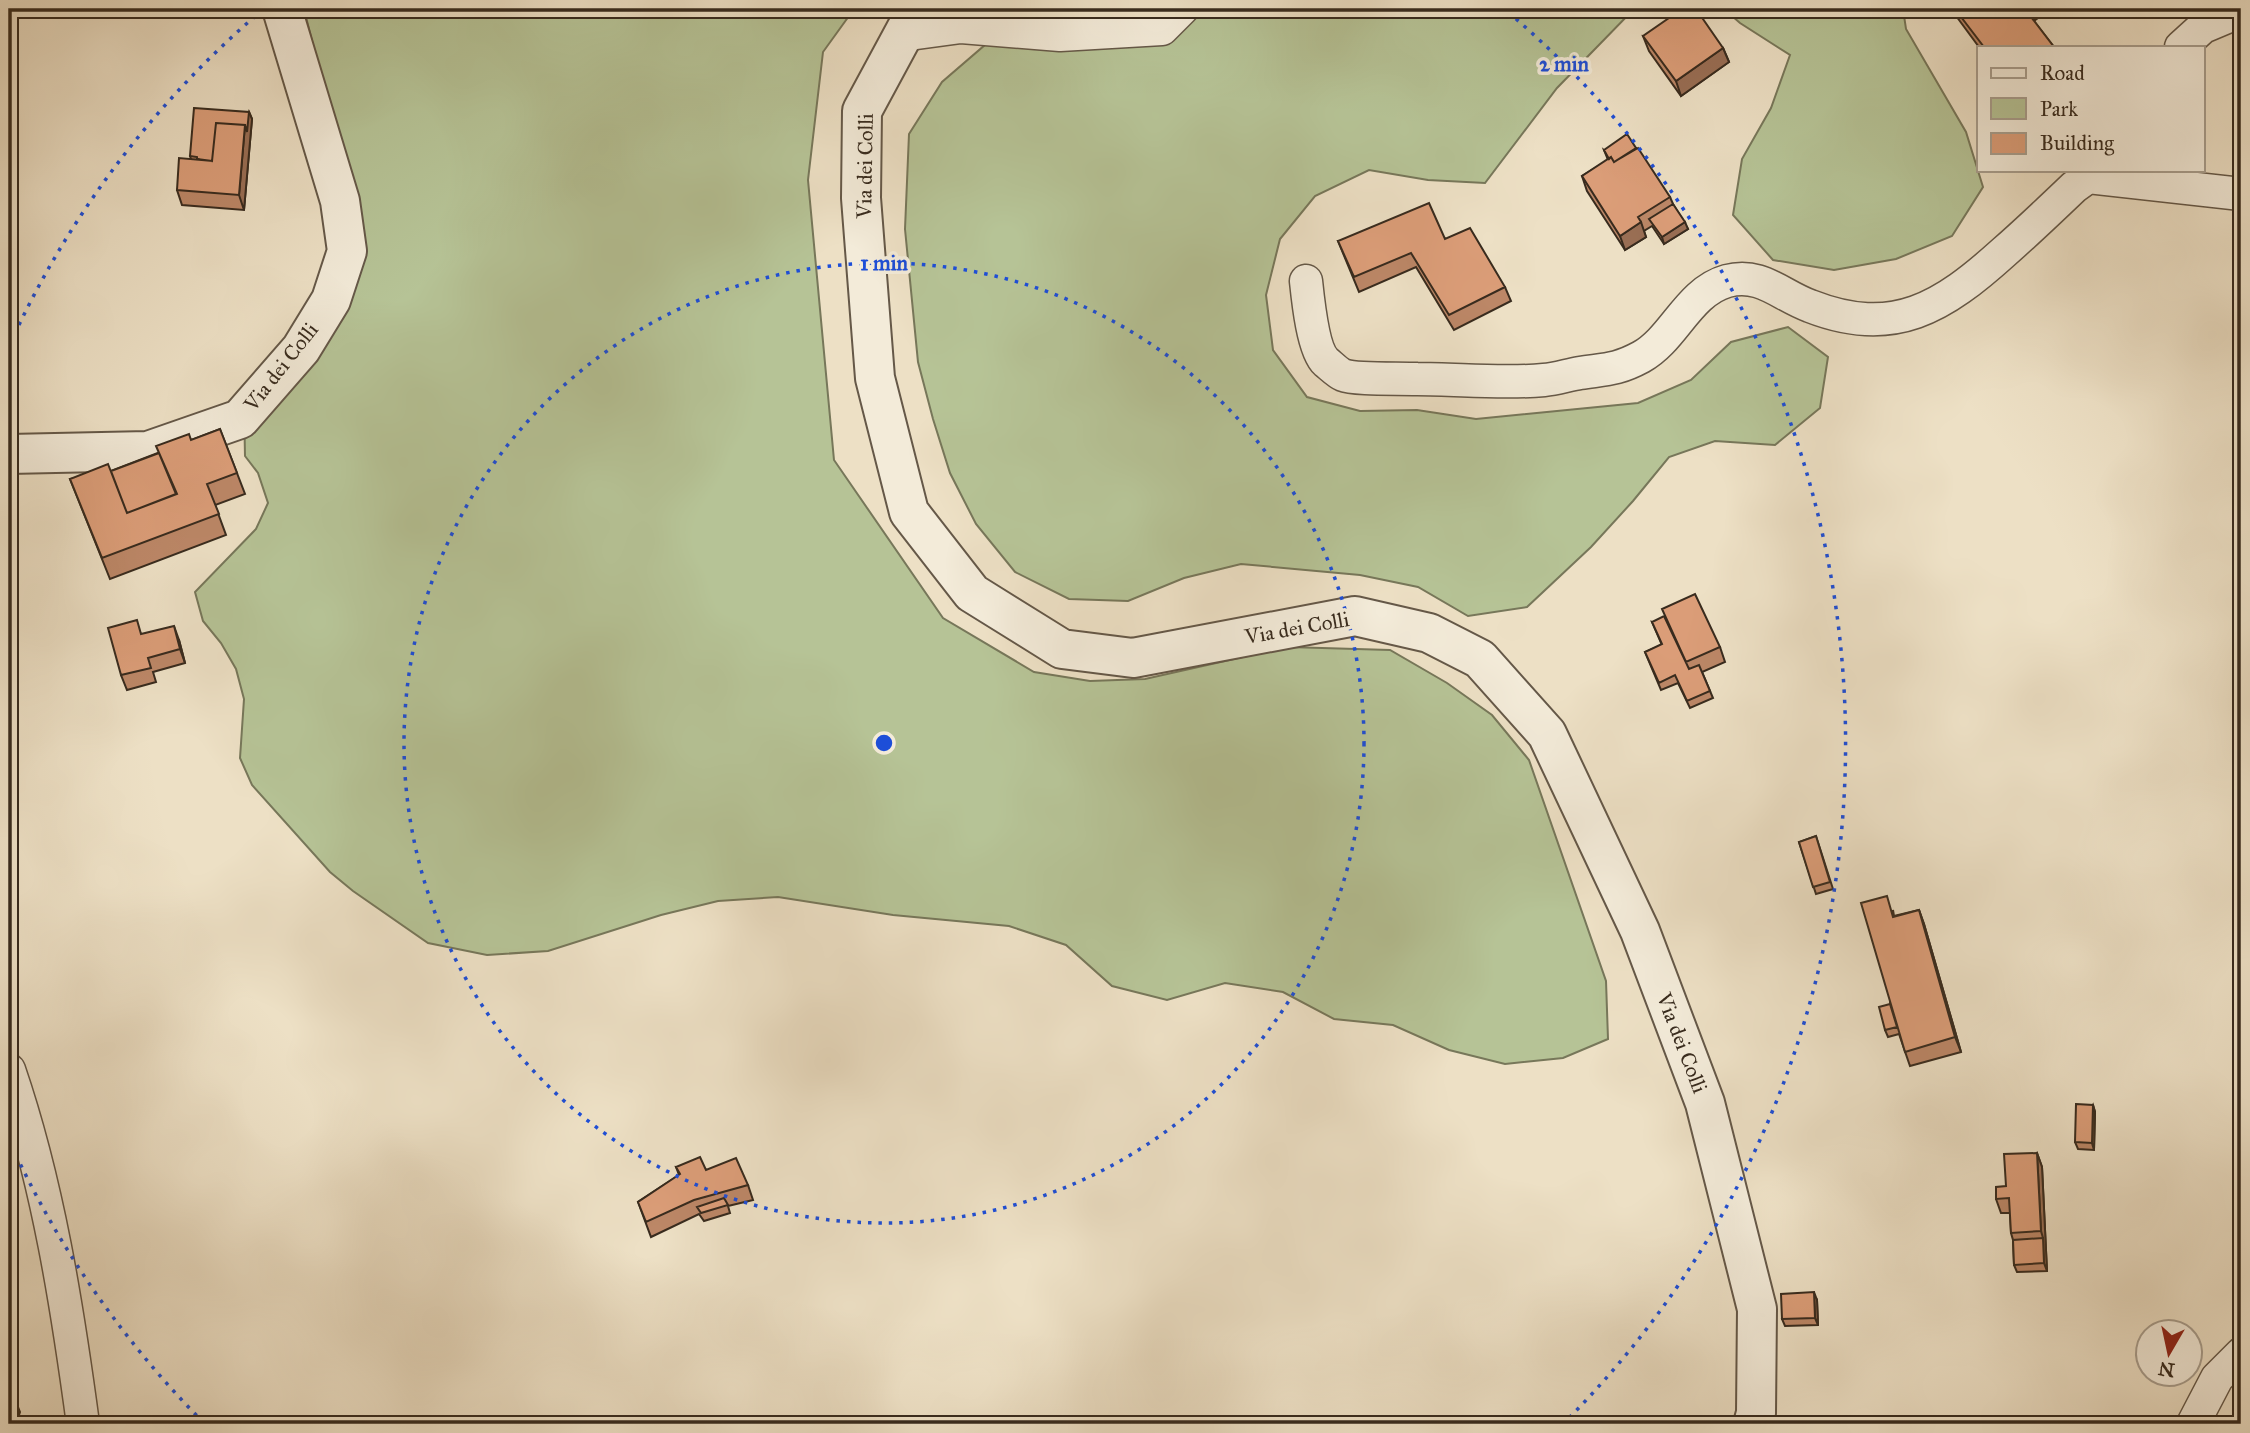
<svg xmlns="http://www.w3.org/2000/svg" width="2250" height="1433" font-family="'IM FELL Great Primer',serif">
<rect width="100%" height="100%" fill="#ede0c5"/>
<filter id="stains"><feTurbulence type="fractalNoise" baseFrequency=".00286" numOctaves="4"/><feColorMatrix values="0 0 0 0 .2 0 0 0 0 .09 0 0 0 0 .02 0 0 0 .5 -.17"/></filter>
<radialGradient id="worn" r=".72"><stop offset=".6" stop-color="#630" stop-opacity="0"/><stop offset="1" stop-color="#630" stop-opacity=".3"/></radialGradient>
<path fill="#b6c396" stroke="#77775a" stroke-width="2" d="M 304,9 L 854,9 L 823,52 L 808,180 L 834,460 L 943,618 L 1034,672 L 1090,681 L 1145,679 L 1288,647 L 1390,650 L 1447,683 L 1492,715 L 1529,760 L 1606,981 L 1608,1039 L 1563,1058 L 1505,1064 L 1449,1050 L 1393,1025 L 1334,1019 L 1283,992 L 1225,983 L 1167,1000 L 1112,986 L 1066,945 L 1009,926 L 893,915 L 778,897 L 718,901 L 661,915 L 548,951 L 487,955 L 428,943 L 353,891 L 330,872 L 252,785 L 240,758 L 244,699 L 236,669 L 221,643 L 203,621 L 195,592 L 256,529 L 268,503 L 258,473 L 245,456 L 244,404 L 336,271 L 350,193 Z
M 979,9 L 1634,9 L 1557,88 L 1485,183 L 1428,180 L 1369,170 L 1315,196 L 1280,239 L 1266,295 L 1273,350 L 1307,397 L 1360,411 L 1417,410 L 1476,419 L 1638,403 L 1691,380 L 1731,342 L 1788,327 L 1828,357 L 1820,408 L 1775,445 L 1715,441 L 1669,457 L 1633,501 L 1591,547 L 1527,607 L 1468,616 L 1418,587 L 1360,575 L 1241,564 L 1184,578 L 1128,601 L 1069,599 L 1015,572 L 976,524 L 950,473 L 933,419 L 918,362 L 905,229 L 909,134 L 942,82 L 986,44 Z
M 1724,9 L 1903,9 L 1906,29 L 1966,132 L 1983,187 L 1952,236 L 1896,259 L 1834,270 L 1773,260 L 1733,215 L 1742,159 L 1771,108 L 1790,55 L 1740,23 Z"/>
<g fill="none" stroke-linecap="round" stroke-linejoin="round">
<defs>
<path id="minor" d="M 902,35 L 961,27 L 1060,35 L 1162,29 L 1182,9
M 2181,47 L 2203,27 L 2241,11
M 2088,177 L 2241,194
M 1306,281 C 1308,300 1313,350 1326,362 C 1331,366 1338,373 1343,375 C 1355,380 1401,378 1417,379 C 1459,379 1502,384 1544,380 C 1556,379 1568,375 1580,373 C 1606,369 1617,370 1641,357 C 1674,339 1688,292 1727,281 C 1761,272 1780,295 1810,306 C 1894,339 1943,307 2004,252 C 2028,231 2051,209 2074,187 L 2088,177 L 2092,170
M 9,1070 C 48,1184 67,1305 83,1424
M 2193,1424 L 2217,1378 L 2241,1354"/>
<path id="tertiary" d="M 917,9 L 862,111 L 861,198 L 875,378 L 909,512 L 972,593 L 1062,649 L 1133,658 L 1355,616 L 1429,633 L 1480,659 L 1547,734 L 1640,931 L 1705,1103 L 1757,1309 L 1756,1413 L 1753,1424
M 9,454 L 148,451 L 240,419 L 301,349 L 331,300 L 347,251 L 340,201 L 282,9"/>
</defs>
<use href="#minor" stroke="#655848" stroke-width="35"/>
<use href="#tertiary" stroke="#655848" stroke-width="42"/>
<use href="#minor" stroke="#f3ebd9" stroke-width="32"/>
<use href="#tertiary" stroke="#f3ebd9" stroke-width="38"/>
</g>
<path fill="#bc8767" stroke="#382b1e" stroke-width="2" d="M 1951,9 L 2050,9 L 2034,21 L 2054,47 L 1979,47 Z
M 1643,36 L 1723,48 L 1729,62 L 1681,96 L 1649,51 Z
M 249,112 L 252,119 L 244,210 L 182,205 L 177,190 L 191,159 L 190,156 Z
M 1604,150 L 1670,197 L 1673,204 L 1688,229 L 1664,244 L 1652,226 L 1644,231 L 1646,237 L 1625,250 L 1587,191 L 1582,176 L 1608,160 Z
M 1445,239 L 1505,287 L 1511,301 L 1454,330 L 1416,267 L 1359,292 L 1338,241 Z
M 220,429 L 245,494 L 215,505 L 226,535 L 110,579 L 70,479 L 111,471 Z
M 1652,622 L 1720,647 L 1725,662 L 1702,672 L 1713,698 L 1690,708 L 1678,683 L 1661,690 L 1645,652 L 1662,645 Z
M 142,634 L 179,640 L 185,663 L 153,672 L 156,682 L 127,690 L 121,675 Z
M 1816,836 L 1833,889 L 1816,894 L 1799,842 Z
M 1893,910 L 1894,916 L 1919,910 L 1924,924 L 1961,1052 L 1910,1066 L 1899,1034 L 1888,1037 L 1885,1030 L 1890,1004 Z
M 2093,1105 L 2095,1112 L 2094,1150 L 2078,1149 L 2075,1142 Z
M 2037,1153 L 2042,1167 L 2047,1271 L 2017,1272 L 2014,1265 L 2013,1240 L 2011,1233 L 2010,1213 L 2001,1213 L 1996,1199 L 2006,1186 Z
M 676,1167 L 706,1170 L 748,1185 L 753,1200 L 728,1206 L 730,1213 L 704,1221 L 699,1214 L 651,1237 L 638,1202 L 679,1175 Z
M 1817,1300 L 1818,1325 L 1785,1326 L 1782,1319 Z"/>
<path fill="#996e54" stroke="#382b1e" stroke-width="2" d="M 2025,9 L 2050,9 L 2030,23 Z
M 1723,48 L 1729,62 L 1681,96 L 1676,81 Z
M 249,112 L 252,119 L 244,210 L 239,195 L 245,125 Z
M 1641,222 L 1646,237 L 1625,250 L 1620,236 Z
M 1685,222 L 1688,229 L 1664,244 L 1662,237 Z
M 174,626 L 179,640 L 185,663 L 180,649 Z
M 1919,910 L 1924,924 L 1961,1052 L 1955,1037 Z
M 2093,1105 L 2095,1112 L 2094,1150 L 2092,1143 Z
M 2037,1153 L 2042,1167 L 2047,1271 L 2044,1263 L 2043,1238 L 2041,1231 Z
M 1814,1292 L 1817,1300 L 1818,1325 L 1815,1318 Z
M 14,1397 L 20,1412 L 16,1424 L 9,1424 L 9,1417 Z"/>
<path fill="#db9d78" stroke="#382b1e" stroke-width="2" d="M 1682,9 L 1696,9 L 1723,48 L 1676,81 L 1643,36 Z
M 1955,9 L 2025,9 L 2054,47 L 1984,47 Z
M 194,108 L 249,112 L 247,132 L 245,125 L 216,123 L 212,161 L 197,159 L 197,157 L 190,156 Z
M 216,123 L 245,125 L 239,195 L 177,190 L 179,158 L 212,161 Z
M 1627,134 L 1636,148 L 1614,162 L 1611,157 L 1609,159 L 1604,150 Z
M 1638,148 L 1670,197 L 1638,217 L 1641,222 L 1620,236 L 1582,176 L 1611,157 L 1614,162 Z
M 1429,203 L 1445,239 L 1470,228 L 1505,287 L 1449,315 L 1411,253 L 1354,277 L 1338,241 Z
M 1673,204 L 1685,222 L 1662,237 L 1649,219 Z
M 220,429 L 237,473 L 207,484 L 219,514 L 102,558 L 70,479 L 108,464 L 127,513 L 177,494 L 156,446 L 189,434 L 191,440 Z
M 159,453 L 176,494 L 127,513 L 111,471 Z
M 1695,594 L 1720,647 L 1686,662 L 1662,609 Z
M 1664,616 L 1689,669 L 1699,665 L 1710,691 L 1687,701 L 1675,675 L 1659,683 L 1645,652 L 1662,644 L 1652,622 Z
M 137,620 L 141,634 L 174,626 L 180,649 L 148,658 L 151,668 L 121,675 L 108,628 Z
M 1816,836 L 1830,882 L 1813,887 L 1799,842 Z
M 1887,896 L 1893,917 L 1919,910 L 1955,1037 L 1905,1052 L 1861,903 Z
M 1890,1004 L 1897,1027 L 1885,1030 L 1879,1007 Z
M 2076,1104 L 2093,1105 L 2092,1143 L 2075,1142 Z
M 2037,1153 L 2041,1231 L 2011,1233 L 2009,1198 L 1996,1199 L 1996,1187 L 2006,1186 L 2004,1154 Z
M 700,1157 L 706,1170 L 736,1158 L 748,1185 L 694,1200 L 646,1222 L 638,1202 L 680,1174 L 676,1167 Z
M 724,1198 L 728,1205 L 701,1213 L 697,1207 Z
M 2043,1238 L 2044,1263 L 2014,1265 L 2013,1240 Z
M 1814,1292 L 1815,1318 L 1782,1319 L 1781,1294 Z
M 9,1396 L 14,1397 L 9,1417 Z"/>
<g fill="none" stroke="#1d4ed8" stroke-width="3.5" stroke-dasharray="3.5 7">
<circle cx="884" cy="743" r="480"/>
<path d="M204 1423A961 961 0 0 1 10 1142M10 344A961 961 0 0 1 260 12M1508 12A961 961 0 0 1 1564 1423"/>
</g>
<g text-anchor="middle" stroke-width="7" stroke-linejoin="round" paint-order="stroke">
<g font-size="21" fill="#382b1e" stroke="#f3ebd9">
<text transform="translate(865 166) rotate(-89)" y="7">Via dei Colli</text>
<text transform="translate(281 367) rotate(-52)" y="7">Via dei Colli</text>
<text transform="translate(1297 628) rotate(-10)" y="7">Via dei Colli</text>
<text transform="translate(1682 1043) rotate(69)" y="7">Via dei Colli</text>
</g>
</g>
<circle cx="884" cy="743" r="10" fill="#1d4ed8" stroke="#f3ebd9" stroke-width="3.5"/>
<g font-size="21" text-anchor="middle" font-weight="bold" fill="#1d4ed8" stroke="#f3ebd9" stroke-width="7" stroke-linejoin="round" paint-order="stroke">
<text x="1564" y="71">2 min</text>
<text x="884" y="270">1 min</text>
</g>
<rect width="2250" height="1433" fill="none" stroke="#ede0c5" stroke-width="35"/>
<rect x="10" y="10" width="2229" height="1412" fill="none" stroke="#382b1e" stroke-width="3.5"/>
<rect x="18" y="18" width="2215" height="1398" fill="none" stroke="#382b1e" stroke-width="2"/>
<rect x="1977" y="46" width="228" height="126" fill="#f3ebd9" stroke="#a89e8e" stroke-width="2"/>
<rect x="1991" y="68" width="35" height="10" fill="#f3ebd9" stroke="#a89e8e" stroke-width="2"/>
<text x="2040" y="80" font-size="21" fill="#382b1e">Road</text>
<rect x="1991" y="98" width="35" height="21" fill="#b6c396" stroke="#a89e8e" stroke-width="2"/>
<text x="2040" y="116" font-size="21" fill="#382b1e">Park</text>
<rect x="1991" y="133" width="35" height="21" fill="#db9d78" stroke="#a89e8e" stroke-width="2"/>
<text x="2040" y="150" font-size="21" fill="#382b1e">Building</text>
<g transform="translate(2169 1353) rotate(189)"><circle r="33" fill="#f3ebd9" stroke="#a89e8e" stroke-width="2"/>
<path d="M0-5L12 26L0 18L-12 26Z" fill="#8f2418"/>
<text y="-10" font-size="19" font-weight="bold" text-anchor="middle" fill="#382b1e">N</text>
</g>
<rect width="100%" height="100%" filter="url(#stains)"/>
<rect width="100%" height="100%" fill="url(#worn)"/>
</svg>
